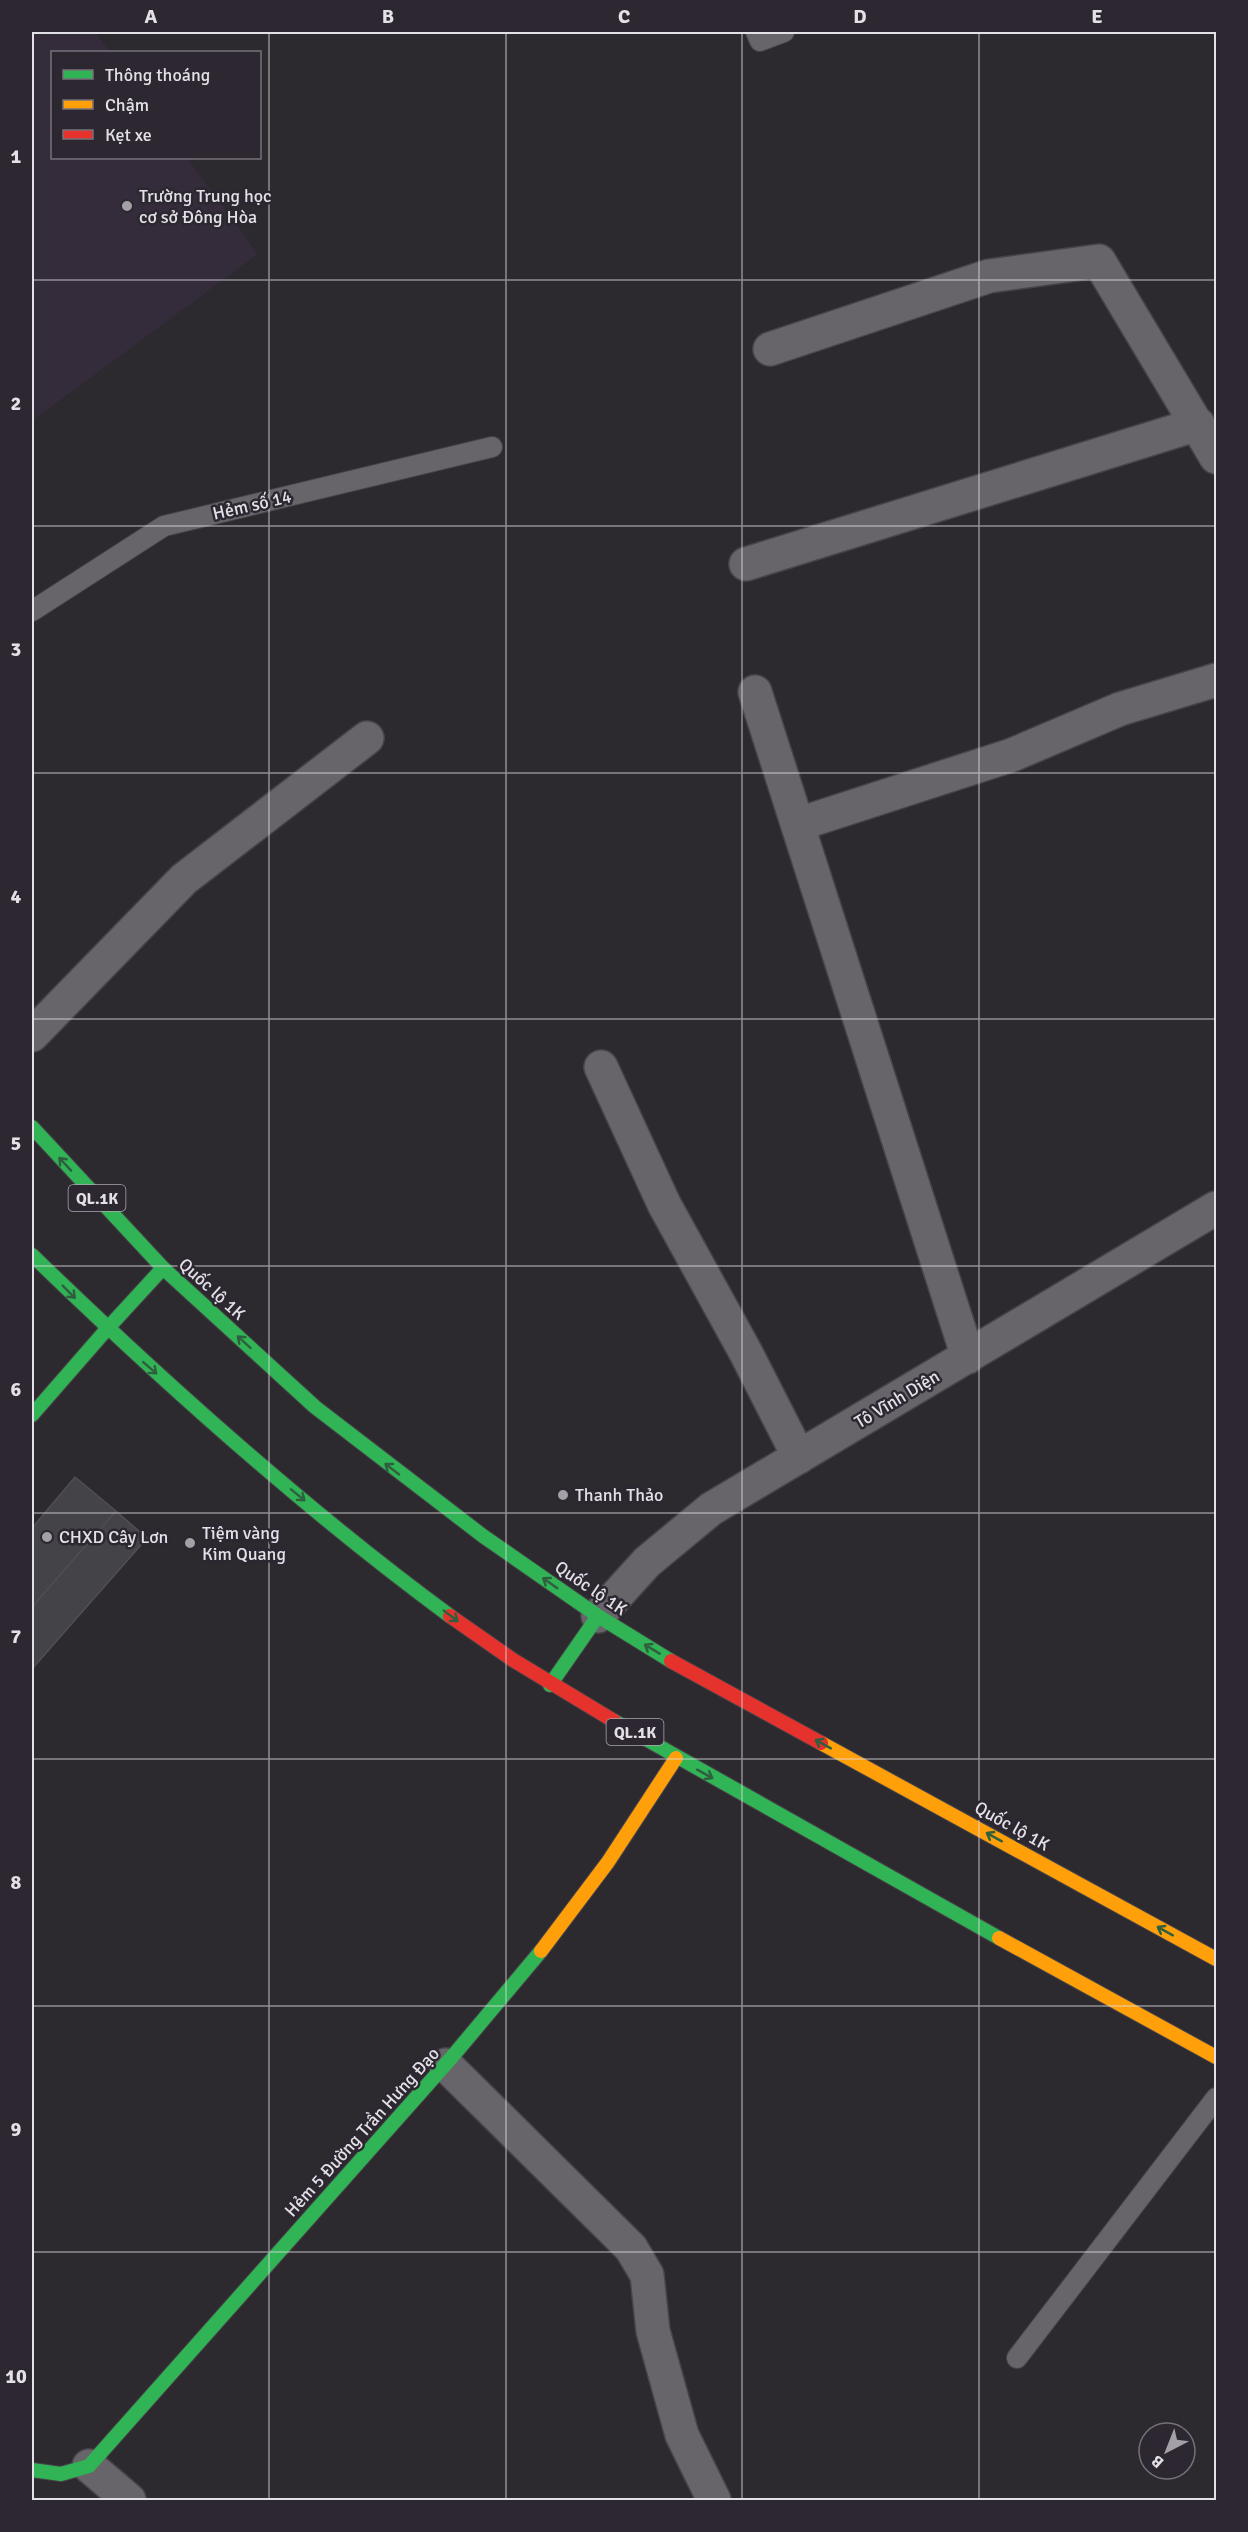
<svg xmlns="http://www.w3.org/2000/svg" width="1248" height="2532" font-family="Signika,sans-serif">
<rect width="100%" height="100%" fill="#2c292f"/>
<path fill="#342c3a" d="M 32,32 L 95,32 L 110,52 L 52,52 L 52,158 L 187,158 L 258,254 L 32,421 Z"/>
<path fill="#444347" stroke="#514e53" stroke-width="1.5" d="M 75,1477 L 116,1511 L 32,1607 L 32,1528 Z
M 116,1511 L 147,1538 L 32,1669 L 32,1607 Z"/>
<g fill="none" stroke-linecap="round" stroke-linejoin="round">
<defs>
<path id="lane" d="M 756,32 L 760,41 L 784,32
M 32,611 L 164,526 L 492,447
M 1017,2358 L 1216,2098"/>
<path id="street" d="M 770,349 L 989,276 L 1099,261 L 1216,457
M 746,564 L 1198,424
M 755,692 L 968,1357
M 799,824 L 1012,755 L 1120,709 L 1216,680
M 32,1035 L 184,879 L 367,738
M 601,1067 L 664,1204 L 746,1353 L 799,1457
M 598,1616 L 647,1562 L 711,1509 L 1216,1208
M 446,2065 L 631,2248 L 647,2275 L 653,2331 L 682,2435 L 714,2500
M 89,2466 L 129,2500"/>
<path id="fast" d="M 32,1127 L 163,1268 L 315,1407 L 483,1536 L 598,1616 L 671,1661
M 32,1255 C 164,1383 302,1507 450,1616
M 107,1329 L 163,1268
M 32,1415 L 107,1329
M 550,1685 L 598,1616
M 614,1721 L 999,1938
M 32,2470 L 61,2474 L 89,2466 L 452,2057 L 541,1951"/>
<path id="slow" d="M 821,1743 L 1216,1959
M 999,1938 L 1216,2057
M 541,1951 L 608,1862 L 676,1758"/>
<path id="jam" d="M 450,1616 L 513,1660 L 614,1721
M 671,1661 L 821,1743"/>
</defs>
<use href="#lane" stroke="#464449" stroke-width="22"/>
<use href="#street" stroke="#464449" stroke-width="36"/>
<use href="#fast" stroke="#464449" stroke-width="16"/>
<use href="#slow" stroke="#464449" stroke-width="16"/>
<use href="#jam" stroke="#464449" stroke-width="16"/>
<use href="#lane" stroke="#68656a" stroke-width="20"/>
<use href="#street" stroke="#68656a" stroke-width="33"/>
<use href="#fast" stroke="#30b455" stroke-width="14"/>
<use href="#slow" stroke="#ff9f0a" stroke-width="14"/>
<use href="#jam" stroke="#e5322d" stroke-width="14"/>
</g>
<defs><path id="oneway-shaft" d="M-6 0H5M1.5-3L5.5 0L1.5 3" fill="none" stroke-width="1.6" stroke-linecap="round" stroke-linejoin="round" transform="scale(1.5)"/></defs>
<g stroke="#2e5f3f">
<use href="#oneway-shaft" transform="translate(65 1164) rotate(-133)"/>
<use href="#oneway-shaft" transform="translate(69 1292) rotate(45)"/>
<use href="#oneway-shaft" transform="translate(244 1342) rotate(-138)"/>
<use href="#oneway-shaft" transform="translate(150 1368) rotate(41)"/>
<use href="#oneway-shaft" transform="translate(392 1469) rotate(-142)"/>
<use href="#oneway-shaft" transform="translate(298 1495) rotate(39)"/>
<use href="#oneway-shaft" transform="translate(550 1583) rotate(-145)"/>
<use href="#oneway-shaft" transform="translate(451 1616) rotate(37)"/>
<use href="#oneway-shaft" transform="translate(652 1649) rotate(-149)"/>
<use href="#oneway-shaft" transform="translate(823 1744) rotate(-151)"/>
<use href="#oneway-shaft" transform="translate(705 1774) rotate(29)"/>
<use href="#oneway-shaft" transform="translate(994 1837) rotate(-151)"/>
<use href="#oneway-shaft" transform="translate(1165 1931) rotate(-151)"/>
</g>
<path fill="none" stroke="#e3e0e7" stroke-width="1.5" stroke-opacity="0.55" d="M 269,32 L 269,2500M 506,32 L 506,2500M 742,32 L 742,2500M 979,32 L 979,2500M 32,280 L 1216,280M 32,526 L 1216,526M 32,773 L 1216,773M 32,1019 L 1216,1019M 32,1266 L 1216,1266M 32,1513 L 1216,1513M 32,1759 L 1216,1759M 32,2006 L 1216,2006M 32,2252 L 1216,2252"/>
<g fill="#a3a0a7" stroke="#2c2731" stroke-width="2">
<circle cx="127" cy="206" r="6"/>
<circle cx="563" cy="1495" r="6"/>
<circle cx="47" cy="1537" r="6"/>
<circle cx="190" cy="1543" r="6"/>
</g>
<g text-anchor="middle" stroke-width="5" stroke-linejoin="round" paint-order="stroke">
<g fill="#2c2731" stroke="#aca8b0" stroke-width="1.5">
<rect x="68.5" y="1185" width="57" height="26" rx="4.5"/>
<rect x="606.5" y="1719" width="57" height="26" rx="4.5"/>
</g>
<g font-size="16" font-weight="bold" fill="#e3e0e7">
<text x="97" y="1204">QL.1K</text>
<text x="635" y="1738">QL.1K</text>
</g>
<g font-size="18" fill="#e3e0e7" stroke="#2c2731" text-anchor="start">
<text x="139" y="202">Trường Trung học<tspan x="139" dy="21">cơ sở Đông Hòa</tspan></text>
<text x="575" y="1501">Thanh Thảo</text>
<text x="202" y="1539">Tiệm vàng<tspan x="202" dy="21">Kim Quang</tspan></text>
<text x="59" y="1543">CHXD Cây Lơn</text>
</g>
<g font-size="18" fill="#e3e0e7" stroke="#2c2731">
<text transform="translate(252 505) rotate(-13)" y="6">Hẻm số 14</text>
<text transform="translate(212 1289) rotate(42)" y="6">Quốc lộ 1K</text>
<text transform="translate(897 1399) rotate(-31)" y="6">Tô Vĩnh Diện</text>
<text transform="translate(591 1588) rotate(34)" y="6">Quốc lộ 1K</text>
<text transform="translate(1012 1826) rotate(29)" y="6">Quốc lộ 1K</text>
<text transform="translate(362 2132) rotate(-48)" y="6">Hẻm 5 Đường Trần Hưng Đạo</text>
</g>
</g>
<rect width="1248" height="2532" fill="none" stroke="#2c2731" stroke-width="66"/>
<rect x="51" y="51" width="210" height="108" fill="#2c2731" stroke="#75717a" stroke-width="1.5"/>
<rect x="63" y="70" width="30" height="9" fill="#30b455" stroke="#75717a" stroke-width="1.5"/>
<text x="105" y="81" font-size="18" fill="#e3e0e7">Thông thoáng</text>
<rect x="63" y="100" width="30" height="9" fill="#ff9f0a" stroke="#75717a" stroke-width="1.5"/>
<text x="105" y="111" font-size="18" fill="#e3e0e7">Chậm</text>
<rect x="63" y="130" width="30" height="9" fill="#e5322d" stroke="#75717a" stroke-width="1.5"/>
<text x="105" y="141" font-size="18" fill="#e3e0e7">Kẹt xe</text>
<g transform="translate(1167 2451) rotate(222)"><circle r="28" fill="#2c2731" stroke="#75717a" stroke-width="1.5"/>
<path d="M0-4.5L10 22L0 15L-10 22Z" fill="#a3a0a7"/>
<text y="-9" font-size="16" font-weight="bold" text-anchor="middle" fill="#e3e0e7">B</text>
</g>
<rect x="33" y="33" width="1182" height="2466" fill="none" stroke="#e3e0e7" stroke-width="2"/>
<g font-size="20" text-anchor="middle" font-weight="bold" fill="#e3e0e7">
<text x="151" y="23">A</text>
<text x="388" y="23">B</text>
<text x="624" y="23">C</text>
<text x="860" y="23">D</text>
<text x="1097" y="23">E</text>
<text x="16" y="163">1</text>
<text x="16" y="410">2</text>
<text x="16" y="656">3</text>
<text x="16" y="903">4</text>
<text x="16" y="1150">5</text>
<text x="16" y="1396">6</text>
<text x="16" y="1643">7</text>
<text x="16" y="1889">8</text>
<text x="16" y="2136">9</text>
<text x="16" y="2383">10</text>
</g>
</svg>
